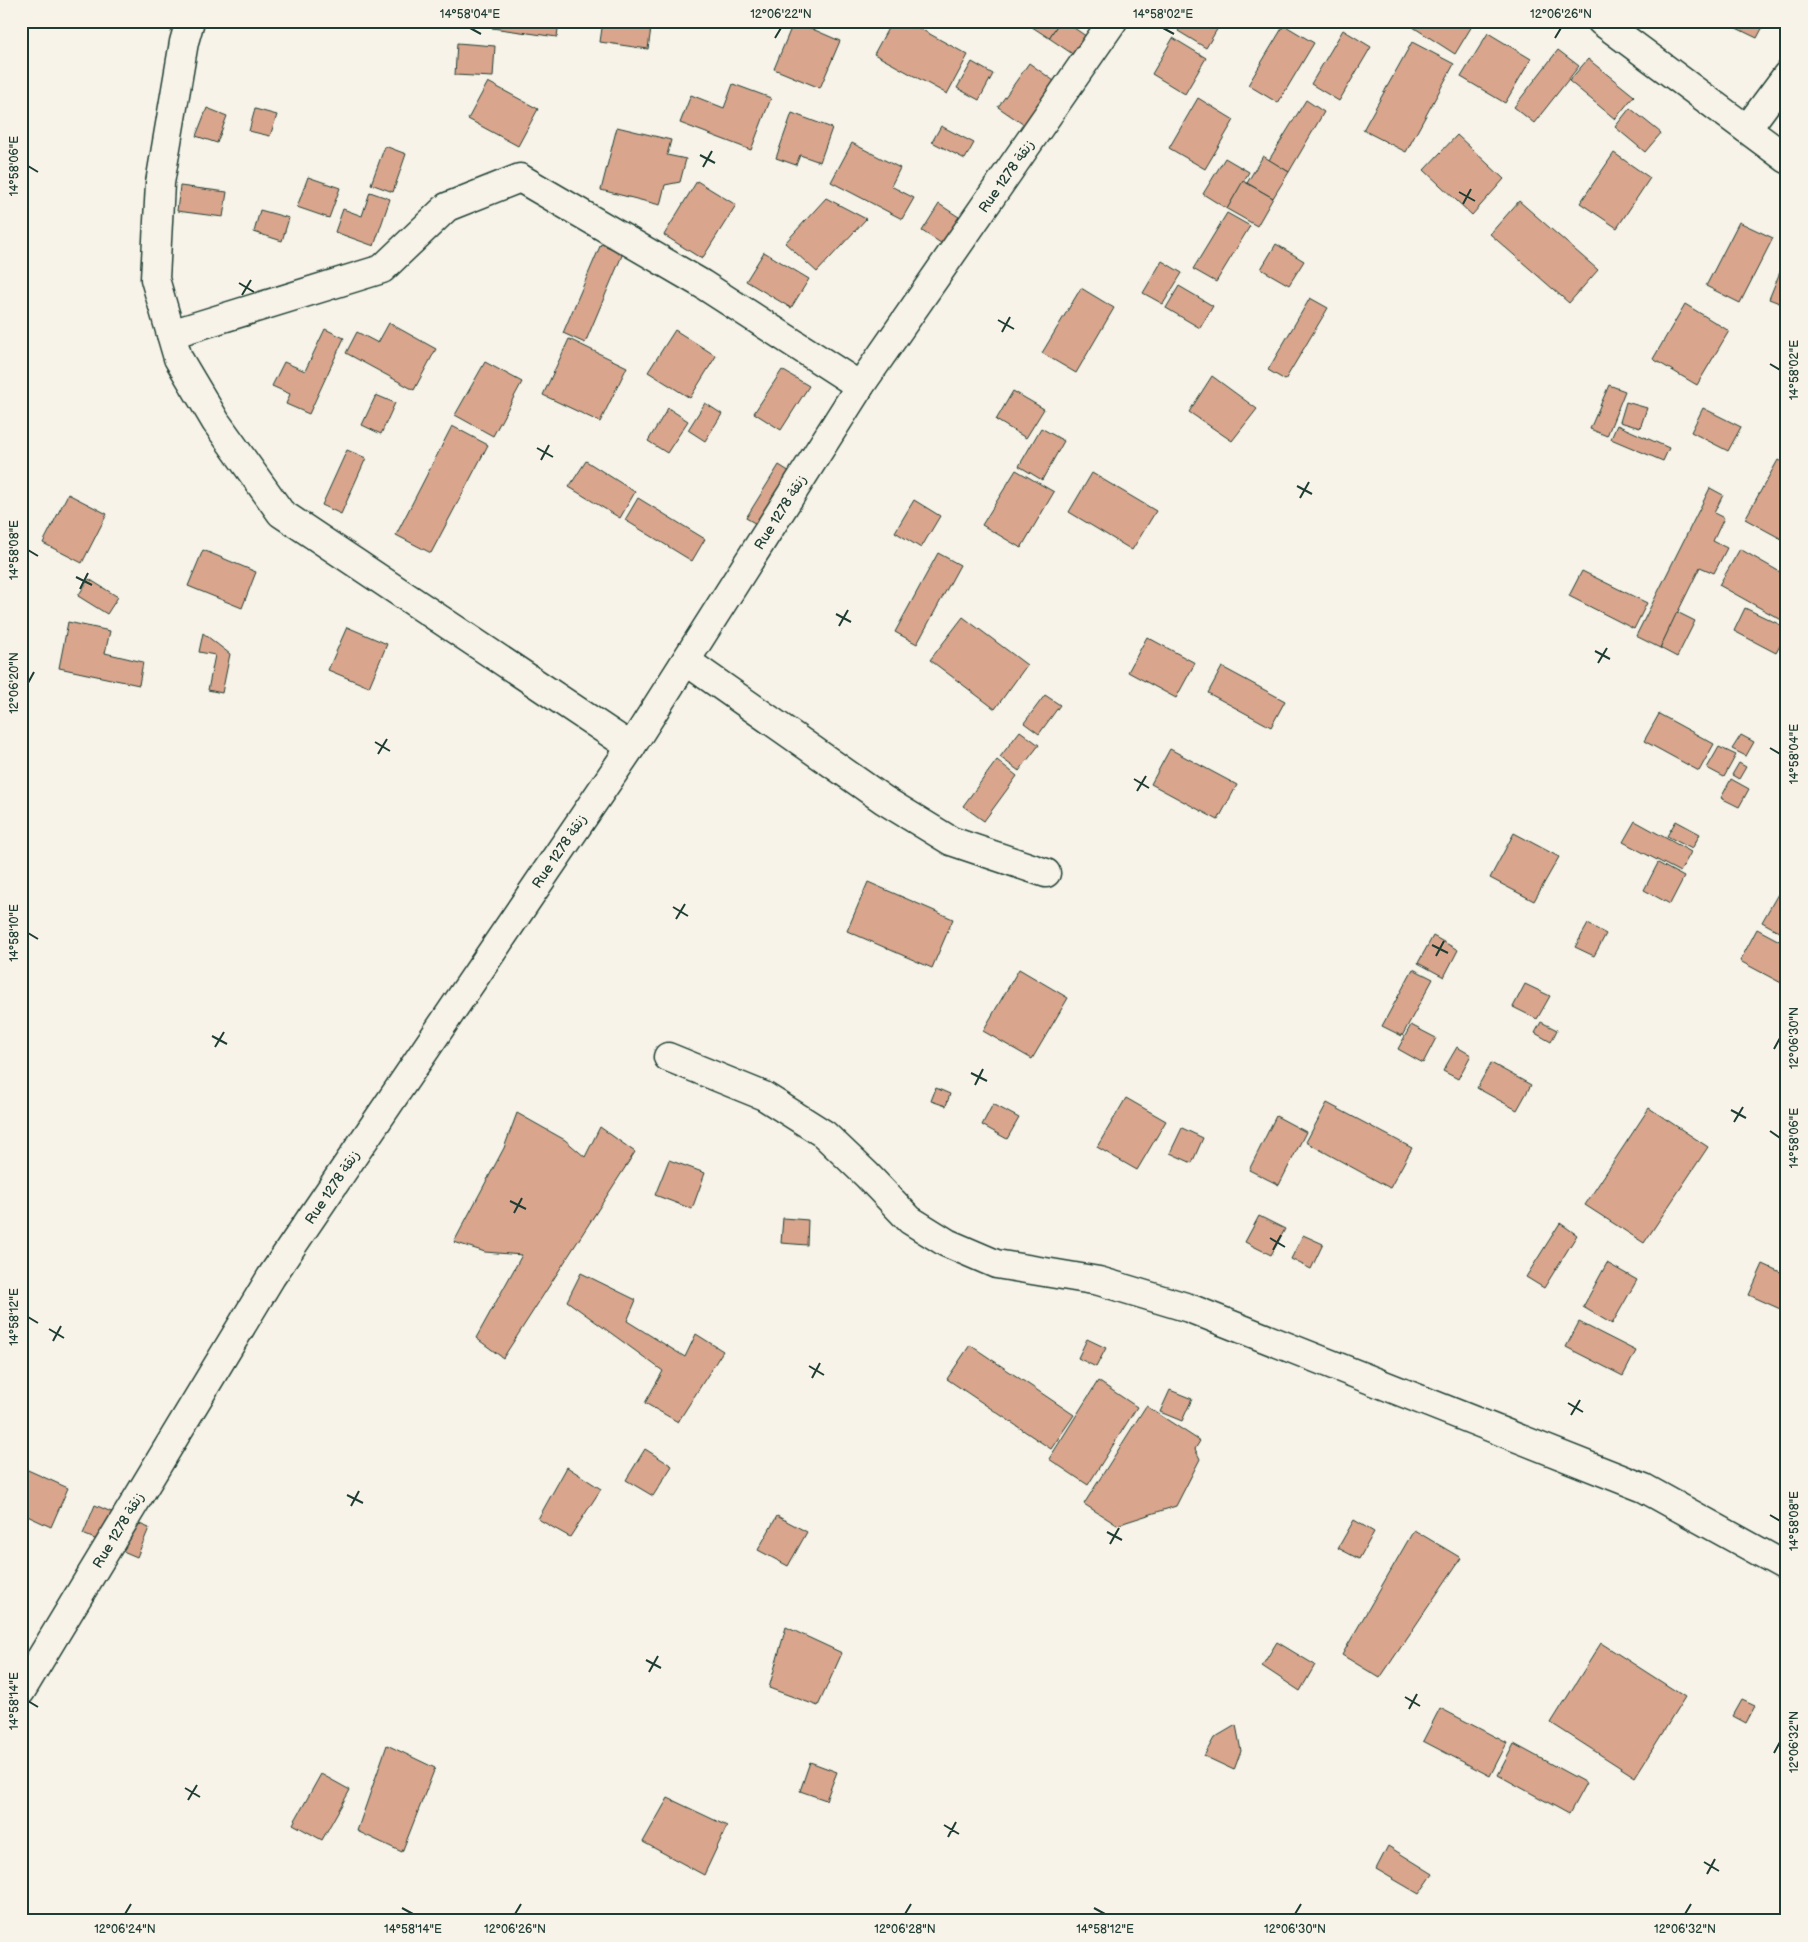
<svg xmlns="http://www.w3.org/2000/svg" width="1808" height="1942" font-family="'Balsamiq Sans','Playpen Sans Arabic',sans-serif">
<rect width="100%" height="100%" fill="#f7f3e8"/>
<filter id="ink" filterUnits="userSpaceOnUse"><feTurbulence type="fractalNoise" baseFrequency=".02" numOctaves="2"/><feDisplacementMap in="SourceGraphic" scale="10" xChannelSelector="R" yChannelSelector="G"/><feConvolveMatrix kernelMatrix="1 2 1 2 8 2 1 2 1" color-interpolation-filters="sRGB"/></filter>
<g filter="url(#ink)">
<g fill="#d9a68d" stroke="#1f3d34">
<polygon points="493,21 559,21 557,37 492,28"/>
<polygon points="603,21 652,21 648,49 600,42"/>
<polygon points="794,21 840,41 820,88 774,69"/>
<polygon points="892,21 906,21 968,55 947,94 874,54"/>
<polygon points="1023,21 1060,21 1049,38"/>
<polygon points="1060,21 1064,21 1093,41 1080,59 1049,38"/>
<polygon points="1184,21 1222,21 1206,48 1178,31"/>
<polygon points="1416,21 1475,21 1455,54 1413,27"/>
<polygon points="1729,21 1766,21 1757,38 1728,24"/>
<polygon points="1284,25 1314,43 1278,103 1248,85"/>
<polygon points="1343,30 1371,47 1339,101 1311,84"/>
<polygon points="1488,33 1531,59 1505,103 1461,77"/>
<polygon points="1173,38 1206,58 1185,94 1152,74"/>
<polygon points="1412,42 1454,64 1406,152 1363,130"/>
<polygon points="457,43 495,46 493,77 455,75"/>
<polygon points="1558,50 1579,66 1534,123 1514,107"/>
<polygon points="1588,59 1634,96 1615,119 1569,81"/>
<polygon points="972,62 993,74 979,100 957,88"/>
<polygon points="1029,63 1061,86 1030,129 998,107"/>
<polygon points="488,82 538,109 518,146 468,119"/>
<polygon points="733,84 771,98 751,150 680,123 691,95 724,108"/>
<polygon points="1198,98 1234,120 1205,169 1169,148"/>
<polygon points="1306,100 1324,112 1289,172 1269,160"/>
<polygon points="207,108 227,116 217,143 196,136"/>
<polygon points="1630,108 1661,133 1645,152 1615,127"/>
<polygon points="255,109 277,115 270,136 249,131"/>
<polygon points="792,113 832,128 820,162 800,155 796,165 776,158"/>
<polygon points="941,126 974,143 965,159 932,142"/>
<polygon points="617,127 671,140 667,155 686,159 680,182 665,185 660,205 601,190"/>
<polygon points="1457,135 1504,179 1472,215 1424,170"/>
<polygon points="852,143 900,168 891,186 914,198 902,219 831,182"/>
<polygon points="385,146 406,154 393,192 371,184"/>
<polygon points="1614,153 1650,178 1617,228 1580,203"/>
<polygon points="1263,156 1289,172 1273,198 1247,183"/>
<polygon points="1225,158 1249,172 1227,209 1203,194"/>
<polygon points="308,177 340,188 329,218 297,207"/>
<polygon points="697,181 736,205 702,259 664,235"/>
<polygon points="1243,181 1273,198 1257,226 1227,209"/>
<polygon points="180,186 227,192 223,217 177,211"/>
<polygon points="370,192 390,199 374,246 335,232 343,209 362,216"/>
<polygon points="826,198 866,219 817,272 785,243"/>
<polygon points="1519,201 1598,270 1569,303 1490,234"/>
<polygon points="939,204 968,223 952,250 922,231"/>
<polygon points="260,210 289,218 282,241 254,232"/>
<polygon points="1227,213 1250,226 1216,282 1193,269"/>
<polygon points="1739,222 1773,238 1740,303 1706,286"/>
<polygon points="601,244 623,253 585,343 563,333"/>
<polygon points="1276,244 1304,261 1289,285 1261,269"/>
<polygon points="764,252 809,279 791,308 746,281"/>
<polygon points="1787,255 1787,306 1769,299"/>
<polygon points="1162,261 1182,273 1163,304 1143,293"/>
<polygon points="1179,286 1213,306 1200,328 1166,308"/>
<polygon points="1081,288 1114,308 1076,373 1042,353"/>
<polygon points="1310,298 1328,308 1285,380 1268,370"/>
<polygon points="1685,304 1729,331 1697,385 1653,359"/>
<polygon points="389,323 436,349 414,390 346,353 357,332 378,343"/>
<polygon points="325,329 344,338 309,414 286,404 290,394 272,386 284,362 305,371"/>
<polygon points="675,330 716,356 690,398 648,372"/>
<polygon points="569,339 627,367 600,422 543,395"/>
<polygon points="485,362 522,382 493,436 455,415"/>
<polygon points="782,370 809,386 781,430 754,413"/>
<polygon points="1212,376 1257,409 1232,441 1189,412"/>
<polygon points="1609,385 1625,391 1607,436 1590,429"/>
<polygon points="1013,391 1044,409 1026,438 996,420"/>
<polygon points="376,395 395,403 381,434 362,425"/>
<polygon points="1626,402 1647,408 1640,428 1620,422"/>
<polygon points="705,403 722,414 705,441 688,430"/>
<polygon points="668,408 688,421 667,453 648,441"/>
<polygon points="1703,408 1741,427 1728,451 1691,432"/>
<polygon points="1617,425 1669,448 1663,461 1611,439"/>
<polygon points="452,426 488,445 431,553 396,535"/>
<polygon points="1041,428 1064,441 1042,480 1019,466"/>
<polygon points="347,450 366,458 341,514 322,505"/>
<polygon points="1778,460 1787,465 1787,542 1745,519"/>
<polygon points="586,461 635,492 620,518 569,487"/>
<polygon points="779,465 798,477 765,529 746,518"/>
<polygon points="1016,470 1054,492 1021,548 982,525"/>
<polygon points="1092,473 1156,511 1132,550 1069,512"/>
<polygon points="1710,488 1723,495 1714,513 1724,518 1713,541 1727,548 1714,573 1700,567 1660,648 1636,636"/>
<polygon points="68,494 107,514 82,563 43,543"/>
<polygon points="638,498 705,539 692,561 625,520"/>
<polygon points="914,500 940,516 921,548 895,532"/>
<polygon points="1740,549 1787,576 1787,623 1719,585"/>
<polygon points="203,550 256,572 242,608 188,586"/>
<polygon points="938,553 960,565 917,644 895,632"/>
<polygon points="1582,571 1647,603 1634,629 1569,596"/>
<polygon points="89,579 118,597 107,614 78,596"/>
<polygon points="1745,608 1787,628 1787,633 1776,653 1734,631"/>
<polygon points="1677,612 1695,621 1677,657 1660,648"/>
<polygon points="963,617 1027,665 995,709 930,660"/>
<polygon points="68,622 110,631 105,653 143,662 139,685 59,668"/>
<polygon points="347,627 387,644 369,687 328,670"/>
<polygon points="203,633 230,654 222,693 208,690 215,655 199,652"/>
<polygon points="1147,637 1195,663 1176,698 1128,672"/>
<polygon points="1222,667 1285,701 1271,727 1208,693"/>
<polygon points="1045,695 1060,705 1039,734 1024,723"/>
<polygon points="1659,714 1714,744 1699,771 1644,741"/>
<polygon points="1020,731 1039,745 1019,771 1000,757"/>
<polygon points="1741,735 1754,742 1746,756 1732,749"/>
<polygon points="1719,747 1736,755 1724,777 1707,768"/>
<polygon points="1170,749 1237,785 1218,820 1151,784"/>
<polygon points="997,760 1017,776 984,821 963,806"/>
<polygon points="1739,763 1746,767 1739,779 1732,775"/>
<polygon points="1731,779 1749,789 1739,807 1721,798"/>
<polygon points="1635,821 1691,852 1680,872 1623,842"/>
<polygon points="1676,821 1700,834 1692,849 1667,836"/>
<polygon points="1514,833 1559,857 1534,901 1490,878"/>
<polygon points="1658,863 1684,877 1670,904 1644,890"/>
<polygon points="868,882 953,919 932,968 847,931"/>
<polygon points="1778,894 1787,899 1787,936 1762,922"/>
<polygon points="1588,924 1606,934 1594,956 1575,947"/>
<polygon points="1757,929 1787,945 1787,986 1740,961"/>
<polygon points="1433,936 1458,950 1444,977 1418,963"/>
<polygon points="1019,969 1068,998 1032,1059 983,1031"/>
<polygon points="1413,969 1433,979 1402,1036 1382,1026"/>
<polygon points="1525,984 1550,996 1537,1019 1513,1007"/>
<polygon points="1541,1022 1557,1030 1551,1042 1535,1033"/>
<polygon points="1411,1025 1436,1038 1423,1063 1398,1049"/>
<polygon points="1457,1047 1471,1055 1458,1079 1443,1071"/>
<polygon points="1491,1063 1531,1085 1517,1110 1477,1088"/>
<polygon points="936,1088 950,1094 946,1106 931,1101"/>
<polygon points="1126,1098 1166,1121 1137,1170 1097,1147"/>
<polygon points="1327,1103 1412,1148 1390,1188 1306,1142"/>
<polygon points="993,1104 1019,1118 1007,1139 982,1125"/>
<polygon points="1649,1108 1708,1147 1644,1243 1585,1205"/>
<polygon points="517,1113 565,1140 585,1157 600,1127 635,1152 503,1358 476,1338 522,1255 485,1252 454,1242 504,1148"/>
<polygon points="1276,1116 1306,1132 1279,1185 1249,1170"/>
<polygon points="1182,1128 1203,1138 1192,1163 1170,1153"/>
<polygon points="669,1160 705,1173 692,1209 655,1195"/>
<polygon points="1259,1216 1285,1229 1271,1255 1245,1242"/>
<polygon points="783,1218 808,1220 807,1245 781,1243"/>
<polygon points="1560,1223 1577,1235 1544,1288 1526,1277"/>
<polygon points="1303,1235 1323,1244 1311,1269 1291,1259"/>
<polygon points="1607,1263 1637,1280 1612,1324 1583,1307"/>
<polygon points="1763,1264 1787,1275 1787,1312 1749,1295"/>
<polygon points="581,1273 636,1300 627,1321 685,1357 696,1334 723,1351 678,1422 645,1403 663,1371 567,1301"/>
<polygon points="1579,1322 1636,1351 1623,1376 1566,1347"/>
<polygon points="1087,1339 1106,1348 1096,1367 1078,1358"/>
<polygon points="970,1345 1074,1415 1051,1449 947,1379"/>
<polygon points="1098,1381 1137,1407 1088,1485 1049,1459"/>
<polygon points="1170,1390 1192,1399 1182,1421 1160,1412"/>
<polygon points="1146,1406 1200,1441 1195,1449 1200,1459 1176,1506 1117,1525 1084,1504"/>
<polygon points="645,1449 672,1466 653,1496 626,1480"/>
<polygon points="21,1467 68,1488 51,1527 21,1513"/>
<polygon points="567,1467 601,1489 570,1537 538,1519"/>
<polygon points="95,1505 149,1528 137,1557 83,1534"/>
<polygon points="777,1516 807,1532 788,1566 758,1550"/>
<polygon points="1354,1520 1374,1532 1359,1559 1338,1548"/>
<polygon points="1414,1530 1461,1558 1380,1678 1342,1655"/>
<polygon points="786,1627 842,1653 818,1706 769,1688"/>
<polygon points="1277,1642 1315,1665 1300,1691 1262,1666"/>
<polygon points="1601,1643 1685,1697 1635,1777 1551,1723"/>
<polygon points="1742,1700 1755,1706 1746,1723 1733,1716"/>
<polygon points="1440,1708 1507,1743 1490,1776 1423,1741"/>
<polygon points="1236,1725 1241,1751 1234,1770 1204,1756 1214,1738"/>
<polygon points="1514,1744 1586,1783 1569,1814 1498,1775"/>
<polygon points="387,1745 435,1768 402,1852 357,1831"/>
<polygon points="810,1762 837,1772 826,1800 800,1791"/>
<polygon points="321,1774 350,1790 322,1840 293,1824"/>
<polygon points="668,1798 727,1826 704,1875 643,1842"/>
<polygon points="1388,1846 1433,1874 1419,1894 1376,1869"/>
</g>
<g fill="none" stroke-linecap="round" stroke-linejoin="round">
<g stroke="#1f3d34" stroke-width="31">
<g id="minor">
<polyline points="190,21 184,42 160,183 155,279 178,358 216,422 281,513 631,747"/>
<polyline points="1601,21 1787,159"/>
<polyline points="1747,129 1787,75"/>
<polyline points="171,334 382,269 447,207 520,178 702,284 860,386"/>
<polyline points="686,661 884,800 951,841 1046,873"/>
<polyline points="668,1057 764,1096 824,1134 867,1175 910,1220 947,1243 996,1264 1099,1281 1189,1308 1644,1488 1787,1567"/>
<polyline points="21,1691 271,1277 631,747 860,386 1113,21"/>
</g>
</g>
<use href="#minor" stroke="#f7f3e8" stroke-width="28"/>
</g>
</g>
<path fill="none" stroke="#1f3d34" stroke-width="2" d="M470 28 481 34M1163 28 1174 34M775 38 781 28M1555 38 1561 28M700 155 715 163M28 166 38 172M703 167 712 151M1459 192 1475 201M1463 204 1471 189M239 283 254 292M242 295 251 280M998 320 1014 329M1002 332 1010 317M1770 364 1780 370M537 448 553 457M541 460 549 445M1297 486 1312 494M1300 498 1309 482M28 550 38 556M76 577 92 585M80 589 88 573M836 614 851 622M839 626 848 610M1595 651 1610 659M1598 663 1607 648M28 683 34 672M375 742 390 751M1770 748 1780 754M378 754 387 739M1134 779 1149 788M1137 791 1146 776M673 907 688 916M676 919 685 904M28 933 38 939M1432 945 1448 953M1436 956 1444 941M212 1036 227 1044M215 1047 224 1032M1774 1049 1780 1038M971 1073 987 1081M975 1085 983 1069M1731 1110 1746 1118M1734 1122 1743 1107M1770 1131 1780 1138M510 1201 526 1209M514 1213 522 1198M1270 1238 1285 1247M1273 1250 1281 1235M28 1317 38 1323M49 1329 64 1338M53 1341 61 1326M809 1366 824 1375M812 1378 820 1363M1568 1403 1583 1412M1571 1415 1580 1400M347 1495 363 1503M351 1506 359 1491M1770 1515 1780 1521M1107 1532 1122 1540M1110 1544 1119 1528M646 1660 661 1668M649 1672 658 1656M1405 1697 1420 1706M28 1701 38 1707M1409 1709 1417 1694M1774 1753 1780 1742M185 1788 200 1797M188 1800 197 1785M944 1825 959 1834M948 1837 956 1822M1704 1862 1719 1871M1707 1874 1715 1859M402 1908 413 1914M1094 1908 1105 1914M125 1914 131 1904M515 1914 521 1904M905 1914 911 1904M1295 1914 1301 1904M1685 1914 1691 1904"/>
<g text-anchor="middle" stroke-width="4" stroke-linejoin="round" paint-order="stroke">
<g font-size="14" fill="#1f3d34" stroke="#f7f3e8">
<text transform="translate(1006 176) rotate(-55)" y="5">Rue 1278 زنقة</text>
<text transform="translate(780 512) rotate(-58)" y="5">Rue 1278 زنقة</text>
<text transform="translate(559 851) rotate(-56)" y="5">Rue 1278 زنقة</text>
<text transform="translate(332 1187) rotate(-56)" y="5">Rue 1278 زنقة</text>
<text transform="translate(118 1530) rotate(-59)" y="5">Rue 1278 زنقة</text>
</g>
</g>
<rect width="1808" height="1942" fill="none" stroke="#f7f3e8" stroke-width="55"/>
<rect x="28" y="28" width="1752" height="1886" fill="none" stroke="#1f3d34" stroke-width="2"/>
<g font-size="12" text-anchor="middle" fill="#1f3d34">
<text x="470" y="18">14°58'04"E</text>
<text x="781" y="18">12°06'22"N</text>
<text x="1163" y="18">14°58'02"E</text>
<text x="1561" y="18">12°06'26"N</text>
<text transform="translate(14 166) rotate(-90)" y="4">14°58'06"E</text>
<text transform="translate(1794 370) rotate(-90)" y="4">14°58'02"E</text>
<text transform="translate(14 550) rotate(-90)" y="4">14°58'08"E</text>
<text transform="translate(14 683) rotate(-90)" y="4">12°06'20"N</text>
<text transform="translate(1794 754) rotate(-90)" y="4">14°58'04"E</text>
<text transform="translate(14 933) rotate(-90)" y="4">14°58'10"E</text>
<text transform="translate(1794 1038) rotate(-90)" y="4">12°06'30"N</text>
<text transform="translate(1794 1138) rotate(-90)" y="4">14°58'06"E</text>
<text transform="translate(14 1317) rotate(-90)" y="4">14°58'12"E</text>
<text transform="translate(1794 1521) rotate(-90)" y="4">14°58'08"E</text>
<text transform="translate(14 1701) rotate(-90)" y="4">14°58'14"E</text>
<text transform="translate(1794 1742) rotate(-90)" y="4">12°06'32"N</text>
<text x="125" y="1933">12°06'24"N</text>
<text x="413" y="1933">14°58'14"E</text>
<text x="515" y="1933">12°06'26"N</text>
<text x="905" y="1933">12°06'28"N</text>
<text x="1105" y="1933">14°58'12"E</text>
<text x="1295" y="1933">12°06'30"N</text>
<text x="1685" y="1933">12°06'32"N</text>
</g>
</svg>
